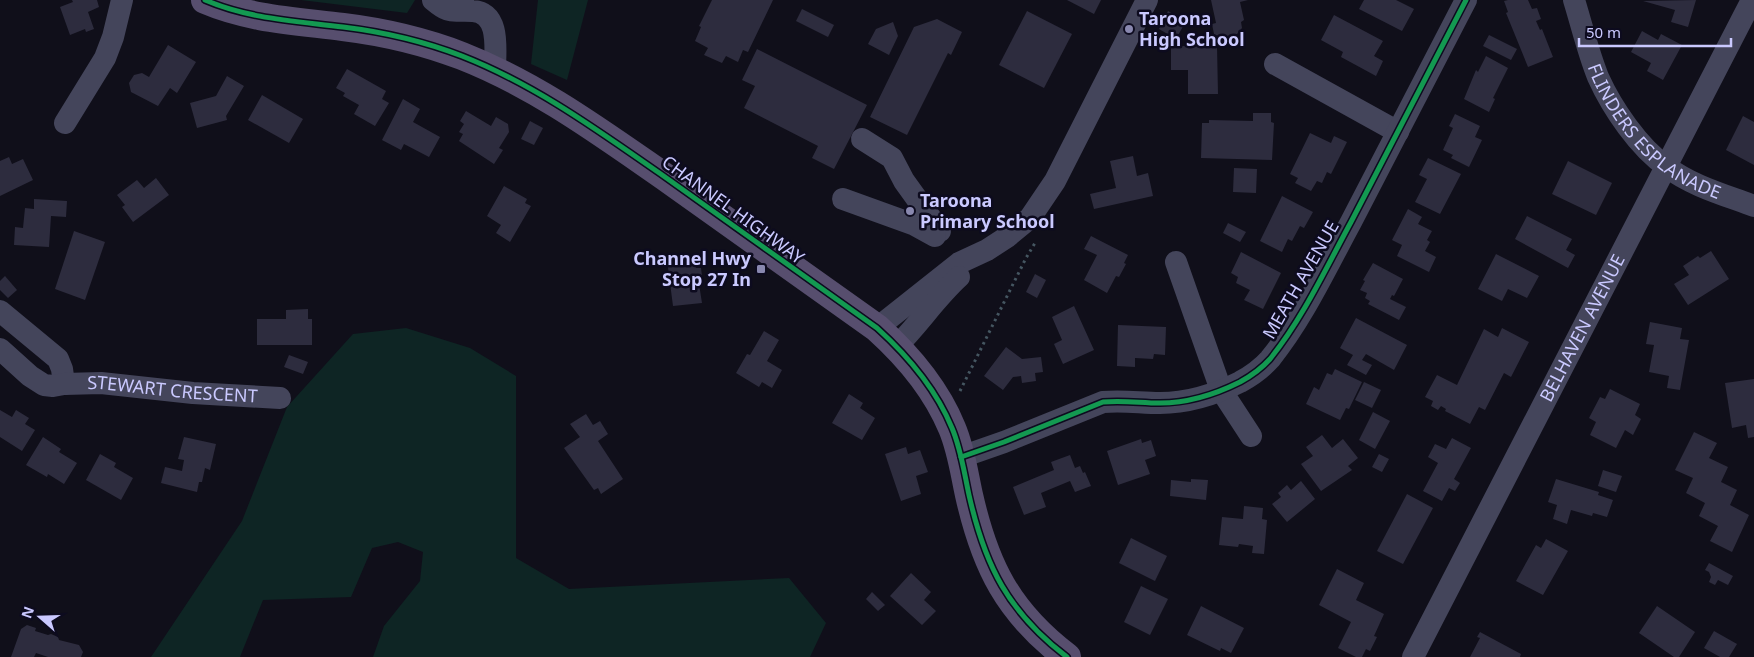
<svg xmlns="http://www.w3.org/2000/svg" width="1754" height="657" font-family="'Noto Sans',sans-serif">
<rect width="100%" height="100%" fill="#100f1a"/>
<g fill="#0e2524">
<polygon points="301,0 415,0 407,13"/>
<polygon points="538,0 588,0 567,80 531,64"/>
<polygon points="406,328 470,348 516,376 516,558 569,589 789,578 826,623 810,657 373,657 384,626 420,581 423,552 398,542 372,548 351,597 263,600 240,657 151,657 242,521 287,407 353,334"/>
</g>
<g fill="#2d2c3e">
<polygon points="72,0 97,0 99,7 88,12 94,29 86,32 85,29 70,35 60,7 73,2"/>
<polygon points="712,0 773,0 748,52 743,50 738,62 726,56 722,63 704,55 708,48 695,41 701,27 699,26"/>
<polygon points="1067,0 1101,0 1094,14"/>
<polygon points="1211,0 1248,0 1240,2 1244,20 1241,22 1242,28 1237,34 1224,39 1214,34 1212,24 1216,23"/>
<polygon points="1364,0 1396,0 1414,9 1402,31 1359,9"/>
<polygon points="1508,0 1528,0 1532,9 1537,8 1541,19 1536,21 1540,30 1542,29 1553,57 1528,67 1506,13 1508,12 1504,1"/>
<polygon points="1696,0 1688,27 1671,22 1675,10 1643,1"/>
<polygon points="802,9 834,25 828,37 796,21"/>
<polygon points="1027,11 1072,34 1044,88 999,65"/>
<polygon points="1168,11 1186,21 1176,39 1159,29"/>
<polygon points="1334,15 1383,41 1374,56 1383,61 1376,76 1341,57 1343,52 1321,40"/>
<polygon points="937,19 962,32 951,55 948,53 907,135 870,117 914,27"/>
<polygon points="893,22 898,36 889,55 868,44 876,29"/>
<polygon points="1642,31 1658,40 1661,34 1682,45 1663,80 1647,71 1651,63 1631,52"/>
<polygon points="1489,35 1517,49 1511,60 1483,46"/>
<polygon points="168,45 196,62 177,93 170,88 158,106 131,92 129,83 134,75 142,73 149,77"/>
<polygon points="1171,46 1217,46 1218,94 1188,94 1188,70 1171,70"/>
<polygon points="757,49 867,105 834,169 812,158 818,146 744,108 755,86 742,80"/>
<polygon points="1486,56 1508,68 1493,98 1495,99 1489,112 1464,99 1476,70 1478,72"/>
<polygon points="347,69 386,91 382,99 389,103 375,126 354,114 359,105 343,96 345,93 336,88"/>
<polygon points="227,76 244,86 226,116 227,120 197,128 190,103 216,96"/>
<polygon points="262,95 303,119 289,143 248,120"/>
<polygon points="403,99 420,109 413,122 440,137 429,157 404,144 401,150 382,140"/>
<polygon points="466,111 491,126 496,117 508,124 509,132 499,148 503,150 494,164 459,141 463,134 459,132 464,124 460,121"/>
<polygon points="1253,113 1271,113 1271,122 1274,123 1272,160 1201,158 1202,123 1209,123 1209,120 1253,121"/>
<polygon points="1455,114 1480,126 1475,137 1482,140 1469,167 1451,158 1453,155 1443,150 1453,128 1449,126"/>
<polygon points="1743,116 1754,122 1754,165 1726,150"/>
<polygon points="530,121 543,128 534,145 521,139"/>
<polygon points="1310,133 1331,143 1334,136 1347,142 1331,174 1327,172 1322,183 1317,181 1311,191 1295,183 1298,178 1290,174"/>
<polygon points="1133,156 1137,176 1148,173 1153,196 1094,209 1090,194 1116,188 1110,161"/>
<polygon points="9,157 12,164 23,159 33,180 0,196 0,161"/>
<polygon points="1428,158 1461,174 1440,214 1415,202 1427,179 1419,175"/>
<polygon points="1568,161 1612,183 1596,215 1552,194"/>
<polygon points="1234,168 1257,169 1256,193 1233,192"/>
<polygon points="156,178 169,195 133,222 122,207 125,205 117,195 137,180 144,188"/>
<polygon points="504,186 527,199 525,203 531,206 510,242 496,233 501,225 487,216"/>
<polygon points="1282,196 1313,212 1304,228 1300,226 1292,241 1288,239 1282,252 1260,241"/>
<polygon points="34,199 67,201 66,217 51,216 49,247 14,245 15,227 23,228 25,208 34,209"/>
<polygon points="1408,209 1422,217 1418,224 1432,231 1427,240 1430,242 1425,251 1436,257 1429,272 1397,256 1402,245 1392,240"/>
<polygon points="1527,216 1572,239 1566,250 1575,255 1568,268 1515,239"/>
<polygon points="1228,223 1246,232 1240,242 1223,233"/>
<polygon points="74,231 105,242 85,300 55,289"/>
<polygon points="1091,236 1128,255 1124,263 1126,264 1119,277 1116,276 1107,293 1084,280 1097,255 1084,249"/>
<polygon points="1711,251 1729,279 1688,305 1674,284 1689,275 1683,266 1698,256 1700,258"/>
<polygon points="1241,252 1281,273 1263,309 1244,300 1250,290 1236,283 1238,277 1231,273"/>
<polygon points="1496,254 1539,276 1527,298 1508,289 1502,301 1478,289"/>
<polygon points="695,257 696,268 701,268 703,284 699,284 702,303 673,306 667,260"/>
<polygon points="1373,263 1403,279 1394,296 1392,295 1390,299 1406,307 1399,320 1368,304 1370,301 1365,298 1367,293 1360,290 1365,281 1363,280"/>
<polygon points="1035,274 1046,280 1037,298 1026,292"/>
<polygon points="5,276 17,290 8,298 0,290 0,281"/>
<polygon points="1074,306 1094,350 1063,364 1054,344 1062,340 1052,317"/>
<polygon points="308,309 308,319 312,319 312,345 257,345 257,319 286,319 286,310"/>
<polygon points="1356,318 1407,345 1394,370 1366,354 1362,360 1372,365 1366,375 1347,365 1353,355 1340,348"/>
<polygon points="1650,322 1682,328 1680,339 1689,340 1680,390 1667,388 1669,376 1649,372 1654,345 1646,344"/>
<polygon points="1118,325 1166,327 1165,355 1154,354 1153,359 1135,358 1135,367 1117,366"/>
<polygon points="1502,328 1529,342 1511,377 1504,373 1485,410 1479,407 1470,424 1445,411 1446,409 1441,406 1438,410 1431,406 1433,401 1425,397 1437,375 1457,385 1484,329 1498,337"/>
<polygon points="764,331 779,340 767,361 782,370 772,388 762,382 759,387 736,373 747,354 750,355"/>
<polygon points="1006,347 1022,359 1041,357 1043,372 1035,373 1036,381 1022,383 1021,376 1013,377 1003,390 984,376"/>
<polygon points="289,355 308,362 303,374 284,367"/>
<polygon points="1335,369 1362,382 1349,409 1346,408 1340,420 1306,404 1314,387 1319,390 1327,373 1332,375"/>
<polygon points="1754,379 1754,437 1748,438 1746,425 1732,428 1725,383"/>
<polygon points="1364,382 1381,390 1372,408 1355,400"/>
<polygon points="1610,389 1640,404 1635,415 1641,419 1633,435 1625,430 1616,448 1590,435 1596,422 1589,418 1600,397 1605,399"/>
<polygon points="849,394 863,403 860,408 875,418 862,440 832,423"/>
<polygon points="0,410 12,417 16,410 29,418 25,424 35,430 22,451 0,437"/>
<polygon points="1373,412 1390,421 1375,449 1359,440"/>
<polygon points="586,414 593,425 600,421 608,434 598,441 623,479 601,494 598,488 594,490 564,448 580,437 570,424"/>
<polygon points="1694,432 1717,443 1709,458 1728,467 1721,482 1737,490 1730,505 1749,515 1732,552 1710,541 1718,526 1699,516 1705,503 1686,493 1693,478 1675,470"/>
<polygon points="1322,435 1332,448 1343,439 1358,458 1348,466 1352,470 1321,491 1301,464 1313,456 1306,447"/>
<polygon points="43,437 61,449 59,452 77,463 64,484 48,474 47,477 26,465"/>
<polygon points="184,437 216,444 210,470 205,468 202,482 199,482 197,492 161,483 165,467 182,471 184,460 178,459"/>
<polygon points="1452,438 1471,448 1454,479 1460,483 1455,491 1449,488 1442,501 1423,491 1438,463 1428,457 1435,444 1446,449"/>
<polygon points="1141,439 1142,443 1151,440 1156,456 1145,460 1150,474 1118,485 1107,451"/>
<polygon points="906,447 908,454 920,450 928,472 916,476 921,494 901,501 885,454"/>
<polygon points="100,454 116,463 114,467 133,478 121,500 86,480"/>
<polygon points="1379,454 1389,459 1382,472 1372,467"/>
<polygon points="1070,455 1075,468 1080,466 1083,473 1085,472 1091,486 1075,492 1070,481 1041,493 1046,507 1024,515 1013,487 1054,470 1051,462"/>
<polygon points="1603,470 1622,476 1616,492 1598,486"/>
<polygon points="1191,479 1208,480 1206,500 1170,496 1171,480 1191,482"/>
<polygon points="1556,479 1599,492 1598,495 1613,500 1607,517 1593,513 1592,516 1571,510 1567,524 1553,519 1557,505 1548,502"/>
<polygon points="1301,481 1315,499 1287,522 1272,504 1281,497 1278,493 1287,485 1291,490"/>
<polygon points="1407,494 1433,508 1403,564 1377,551"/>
<polygon points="1244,506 1263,508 1262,519 1267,520 1264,554 1252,553 1253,546 1239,544 1238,547 1219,545 1222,517 1243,519"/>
<polygon points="1131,538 1167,556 1155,581 1119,563"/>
<polygon points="1546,539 1568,551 1543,595 1516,581 1536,545 1541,548"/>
<polygon points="1709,563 1733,576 1728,585 1718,580 1715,585 1709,582 1711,577 1709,572 1705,570"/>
<polygon points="1337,569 1364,583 1356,600 1384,614 1374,636 1377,637 1370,651 1366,649 1362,657 1356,657 1338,648 1351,622 1319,605"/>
<polygon points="911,573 931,592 924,600 936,611 922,625 890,596"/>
<polygon points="1141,586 1168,599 1150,635 1124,622"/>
<polygon points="872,592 885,605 878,611 866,599"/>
<polygon points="1201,606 1244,628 1231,653 1221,648 1220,651 1187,635"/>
<polygon points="1657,606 1695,632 1679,657 1674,657 1639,633"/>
<polygon points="27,625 36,628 35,631 48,635 51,634 58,637 59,640 79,645 83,652 81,657 48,657 36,653 34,657 11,657 21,629"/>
<polygon points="1714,631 1737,644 1729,657 1720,657 1704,648"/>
<polygon points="1480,632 1521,654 1520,657 1470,657 1480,638 1477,637"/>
</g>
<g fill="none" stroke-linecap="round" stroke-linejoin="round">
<polyline stroke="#455661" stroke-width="3" stroke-dasharray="2.5 4" stroke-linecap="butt" points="960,391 1026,258 1035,243"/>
<g stroke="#44455b" stroke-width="22">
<path d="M433 0C452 16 452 9 473 11 501 13 495 51 495 70"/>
<path id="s1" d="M1574 0C1582 26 1588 52 1598 77 1612 108 1639 148 1667 167 1692 186 1725 195 1754 206"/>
<polyline points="1275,64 1398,132"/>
<polyline points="65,123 105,58 113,37 122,0"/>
<polyline points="862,139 892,158 904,181 940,231"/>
<polyline points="843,199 915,225 935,236"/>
<polyline points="1176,262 1221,390 1251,436"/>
<polyline points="0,311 58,359 62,369 64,384"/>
<polyline points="877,328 959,263 987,250 1007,237 1030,218 1055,181 1147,0"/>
<path d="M897 346C919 324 936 298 959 277"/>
<path id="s2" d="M0 349 30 376 44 385 53 386 64 384 101 383 193 393 280 398"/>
<path d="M961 457 1004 442 1103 402C1123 400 1141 403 1160 403 1187 403 1216 394 1240 382 1251 376 1262 368 1270 359 1303 318 1326 268 1351 222 1390 148 1428 74 1466 0"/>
<path id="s3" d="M1413 657 1752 0"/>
</g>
<path stroke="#574e6e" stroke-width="28" d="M205 0C249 19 296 21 343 27 384 32 423 41 462 56 536 85 600 132 665 177 736 227 806 278 877 328 908 356 936 389 952 428 961 449 964 472 969 495 985 566 1008 612 1067 657"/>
<g stroke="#0d0b1f" stroke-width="8">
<g id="cycleway">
<path d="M205 0C249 19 296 21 343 27 384 32 423 41 462 56 536 85 600 132 665 177 736 227 806 278 877 328 908 356 936 389 952 428 961 449 964 472 969 495 985 566 1008 612 1067 657"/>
<path d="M961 457 1004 442 1103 402C1123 400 1141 403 1160 403 1187 403 1216 394 1240 382 1251 376 1262 368 1270 359 1303 318 1326 268 1351 222 1390 148 1428 74 1466 0"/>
</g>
</g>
<use href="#cycleway" stroke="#139951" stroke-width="5"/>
</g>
<g fill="#8988af" stroke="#0d0b1f" stroke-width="2">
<circle cx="1129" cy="29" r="5"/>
<circle cx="910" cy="211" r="5"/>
<rect x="756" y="264" width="10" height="10" rx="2.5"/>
</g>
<g text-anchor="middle" stroke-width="5" stroke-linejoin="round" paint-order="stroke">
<g font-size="18" font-weight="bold" fill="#cac9ff" stroke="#0d0b1f" text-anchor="start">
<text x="1139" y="25">Taroona<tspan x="1139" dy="21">High School</tspan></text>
<text x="920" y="207">Taroona<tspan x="920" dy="21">Primary School</tspan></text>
<text x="751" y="265" text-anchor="end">Channel Hwy<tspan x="751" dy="21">Stop 27 In</tspan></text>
</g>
<g font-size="18" fill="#cac9ff" stroke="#0d0b1f">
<text dy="6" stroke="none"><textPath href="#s1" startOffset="161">FLINDERS ESPLANADE</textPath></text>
<text transform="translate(733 210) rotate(36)" y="6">CHANNEL HIGHWAY</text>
<text transform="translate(1301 280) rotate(-60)" y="6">MEATH AVENUE</text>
<text dy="6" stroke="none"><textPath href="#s3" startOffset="370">BELHAVEN AVENUE</textPath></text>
<text dy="6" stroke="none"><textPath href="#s2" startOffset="186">STEWART CRESCENT</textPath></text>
</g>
</g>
<g transform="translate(40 617) rotate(290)" stroke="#0d0b1f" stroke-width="4" paint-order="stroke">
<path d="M0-4L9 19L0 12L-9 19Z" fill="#cac9ff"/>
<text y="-8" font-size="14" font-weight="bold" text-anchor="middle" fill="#cac9ff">N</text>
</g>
<path d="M1579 38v8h152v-8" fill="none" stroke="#cac9ff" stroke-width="2.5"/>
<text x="1586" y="38" font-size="15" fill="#cac9ff" stroke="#0d0b1f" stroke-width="4" paint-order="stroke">50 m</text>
</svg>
